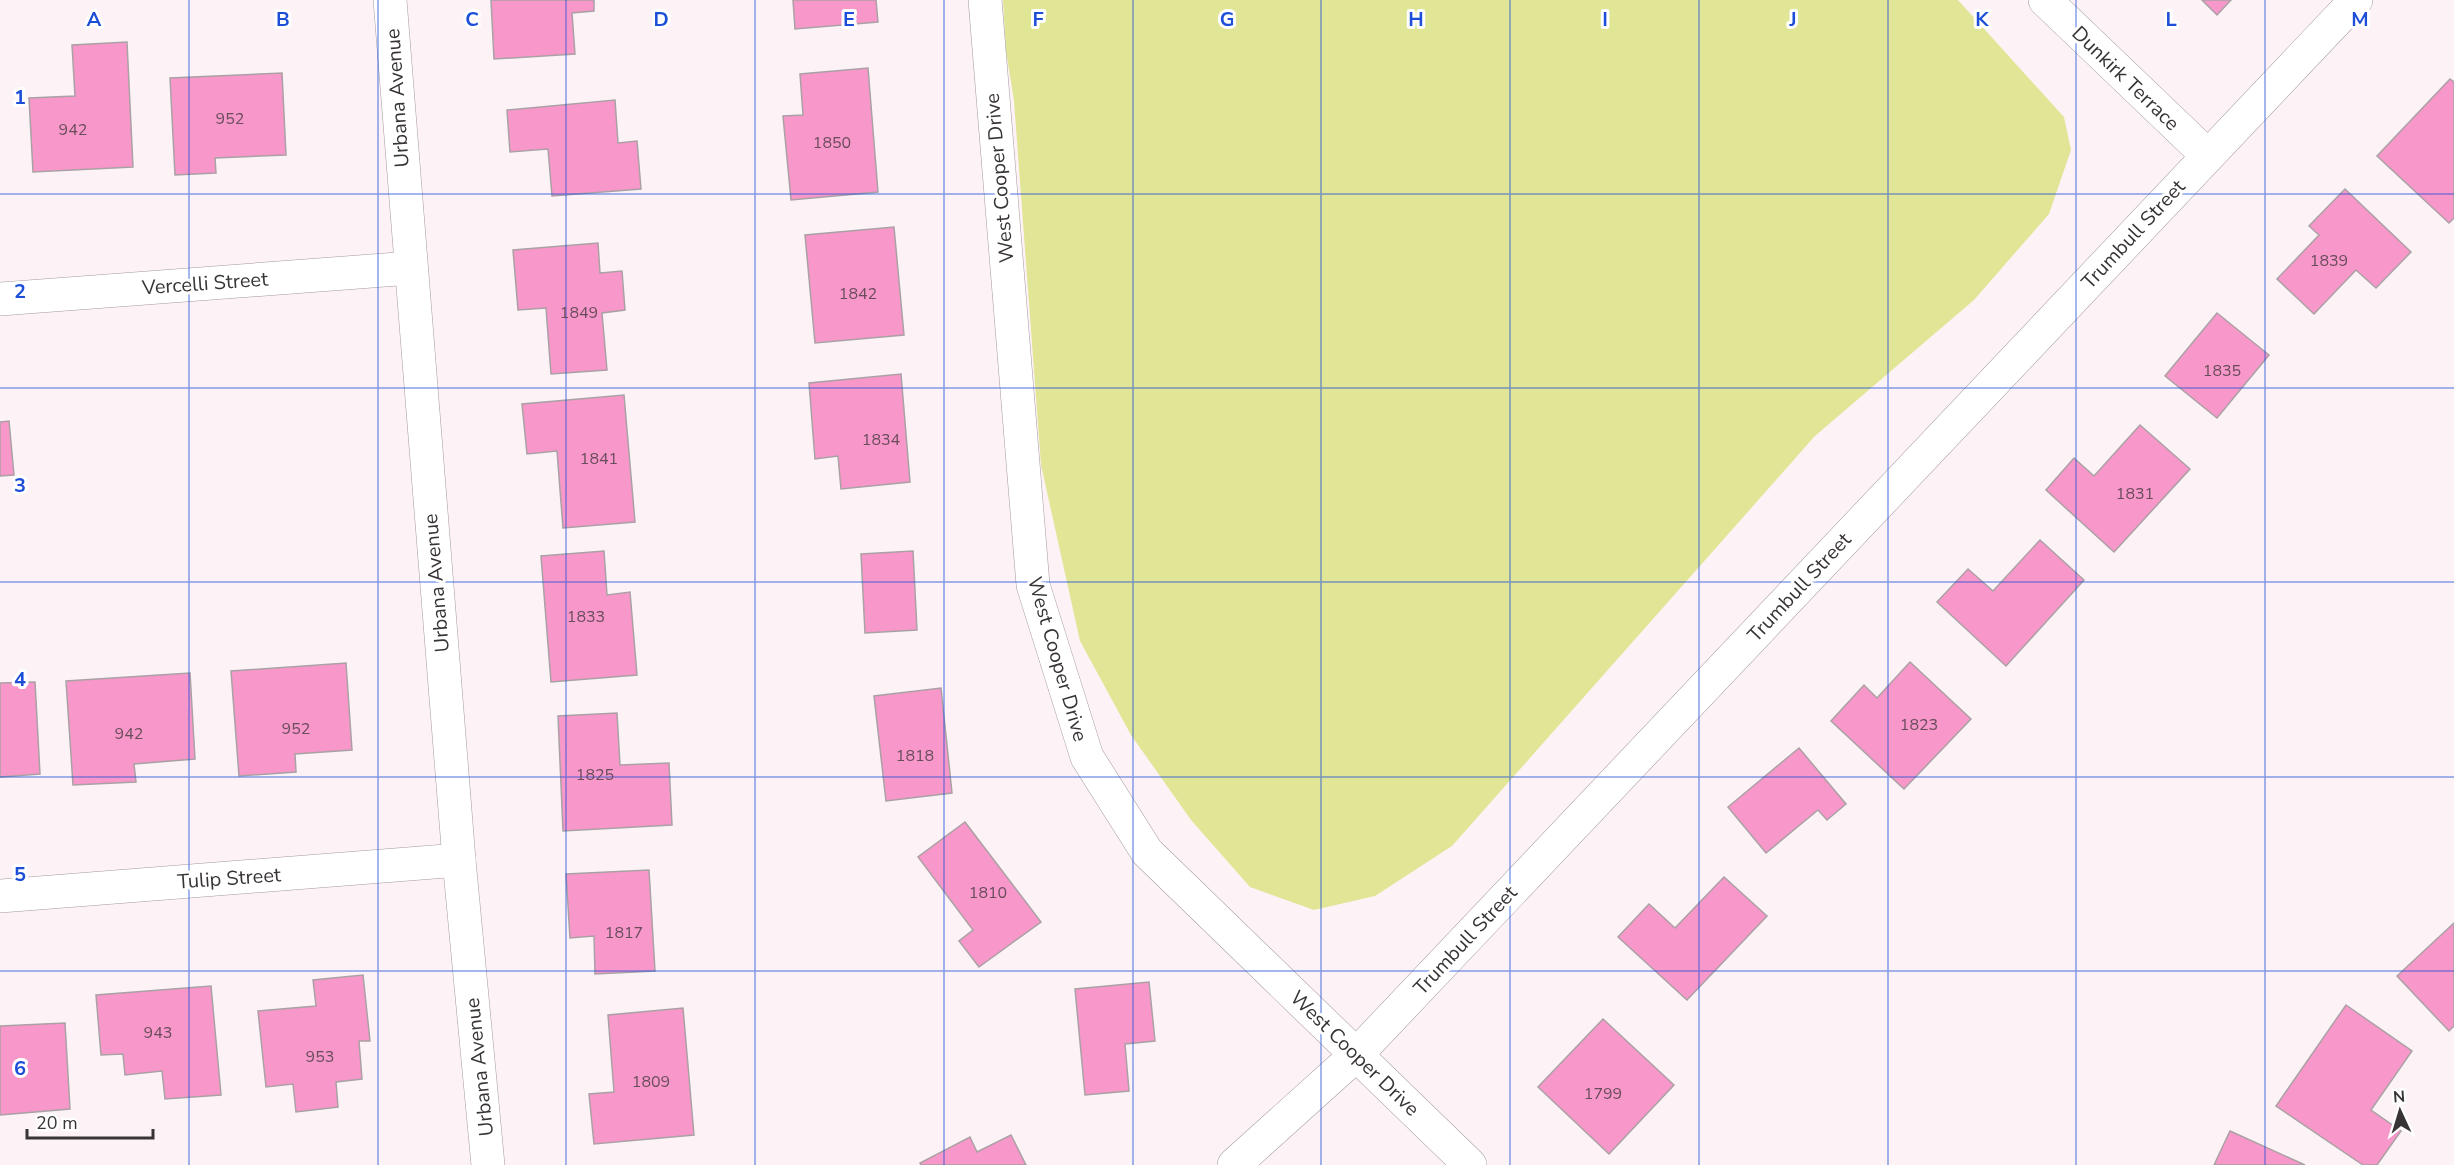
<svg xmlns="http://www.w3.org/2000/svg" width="2454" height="1165" font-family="'Nunito Sans',sans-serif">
<rect width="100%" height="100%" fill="#fdf3f7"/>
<polygon fill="#e0e696" points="1003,0 1958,0 2064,117 2071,150 2049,214 1974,300 1815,436 1452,846 1375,896 1314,910 1250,887 1191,820 1131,735 1080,641 1041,465 1014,101 1006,51"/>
<g fill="#f897c9" stroke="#aaa1a5" stroke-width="1.5">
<polygon points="491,0 594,0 594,11 572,13 575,54 494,59"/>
<polygon points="793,0 876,0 878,22 795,29"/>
<polygon points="2202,0 2231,0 2217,15"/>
<polygon points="127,42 133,167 33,172 29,98 75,96 72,45"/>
<polygon points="868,68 878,192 791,200 783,116 803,115 800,74"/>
<polygon points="282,73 286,155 215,158 216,173 175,175 170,78"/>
<polygon points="2450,79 2454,82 2454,218 2449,223 2377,156"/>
<polygon points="615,100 618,143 637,141 641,189 552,196 548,149 510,152 507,110"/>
<polygon points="2345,189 2411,252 2376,288 2356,270 2314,314 2277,279 2319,235 2309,226"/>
<polygon points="894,227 904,335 815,343 805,235"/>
<polygon points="598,243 600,273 622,271 625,310 602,313 607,370 551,374 546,308 518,310 513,250"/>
<polygon points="2217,313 2269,355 2217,418 2165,376"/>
<polygon points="901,374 910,482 841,489 838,456 815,459 809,383"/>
<polygon points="624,395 635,522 563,528 557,451 527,454 522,404"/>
<polygon points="9,421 14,475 0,476 0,422"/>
<polygon points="2140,425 2190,469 2114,552 2046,490 2074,458 2094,476"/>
<polygon points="2040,540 2084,580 2006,666 1937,602 1968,569 1993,591"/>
<polygon points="604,551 607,595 630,592 637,675 551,682 541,556"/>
<polygon points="913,551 917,630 865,633 861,554"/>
<polygon points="1910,662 1971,719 1904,789 1831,721 1864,685 1877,698"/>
<polygon points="346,663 352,750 295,754 296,772 239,776 231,671"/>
<polygon points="190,673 195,759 134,764 136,782 73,785 66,681"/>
<polygon points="35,682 40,774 0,777 0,683"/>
<polygon points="941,688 952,793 886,801 874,696"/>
<polygon points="617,713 620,765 669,763 672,825 563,831 558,716"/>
<polygon points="1799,748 1846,804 1827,820 1818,810 1766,853 1728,807"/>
<polygon points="965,822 1041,922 979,967 959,941 973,930 918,857"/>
<polygon points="649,870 655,971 595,974 594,936 570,938 566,874"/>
<polygon points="1724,877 1767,916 1687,1000 1618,937 1649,904 1675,928"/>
<polygon points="2454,923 2454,1026 2449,1031 2397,976"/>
<polygon points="363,975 370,1041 359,1041 362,1079 336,1082 338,1107 296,1112 293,1084 266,1087 258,1011 316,1006 313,980"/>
<polygon points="1149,982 1155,1041 1125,1044 1129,1091 1085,1095 1075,989"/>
<polygon points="211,986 221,1095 165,1099 162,1071 125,1075 123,1054 101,1055 96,995"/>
<polygon points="2346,1005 2412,1051 2371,1110 2401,1131 2377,1165 2363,1165 2276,1106"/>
<polygon points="683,1008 694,1135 594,1144 589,1094 614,1092 608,1015"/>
<polygon points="1603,1019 1674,1085 1609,1154 1538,1087"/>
<polygon points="65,1023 70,1109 0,1115 0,1026"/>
<polygon points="2230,1131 2305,1165 2214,1165"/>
<polygon points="1011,1135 1026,1165 921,1165 920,1163 970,1137 977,1152"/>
</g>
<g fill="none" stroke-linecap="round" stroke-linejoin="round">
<g stroke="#a49a9f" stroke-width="34">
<g id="minor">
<polyline points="390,0 459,860 488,1165"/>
<polyline points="985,0 1033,585 1087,757 1147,852 1470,1165"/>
<polyline points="2045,0 2207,155"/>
<polyline points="0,299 411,268"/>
<polyline points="0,896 459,860"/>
<polyline points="1234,1165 1356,1055 2356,0"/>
</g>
</g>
<use href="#minor" stroke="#fff" stroke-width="33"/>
</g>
<path fill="none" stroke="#1d4ed8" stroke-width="1.5" stroke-opacity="0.55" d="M189 0V1165M378 0V1165M566 0V1165M755 0V1165M944 0V1165M1133 0V1165M1321 0V1165M1510 0V1165M1699 0V1165M1888 0V1165M2076 0V1165M2265 0V1165M0 194H2454M0 388H2454M0 582H2454M0 777H2454M0 971H2454"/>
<g text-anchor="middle" stroke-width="6" stroke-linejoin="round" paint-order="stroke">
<g font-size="16" fill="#684d5b">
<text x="230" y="124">952</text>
<text x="73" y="135">942</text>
<text x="832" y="148">1850</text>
<text x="2329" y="266">1839</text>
<text x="858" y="299">1842</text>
<text x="579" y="318">1849</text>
<text x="2222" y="376">1835</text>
<text x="881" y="445">1834</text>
<text x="599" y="464">1841</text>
<text x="2135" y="499">1831</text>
<text x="586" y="622">1833</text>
<text x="1919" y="730">1823</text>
<text x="296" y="734">952</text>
<text x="129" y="739">942</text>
<text x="915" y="761">1818</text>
<text x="595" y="780">1825</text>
<text x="988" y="898">1810</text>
<text x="624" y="938">1817</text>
<text x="158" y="1038">943</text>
<text x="320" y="1062">953</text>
<text x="651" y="1087">1809</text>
<text x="1603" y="1099">1799</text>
</g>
<g font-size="20" fill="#383436" stroke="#fff">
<text transform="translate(2126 78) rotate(44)" y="7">Dunkirk Terrace</text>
<text transform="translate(397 98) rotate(-94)" y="7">Urbana Avenue</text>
<text transform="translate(999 178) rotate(-95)" y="7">West Cooper Drive</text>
<text transform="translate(2133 234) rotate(-47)" y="7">Trumbull Street</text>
<text transform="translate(205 283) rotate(-4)" y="7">Vercelli Street</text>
<text transform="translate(436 583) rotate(-95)" y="7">Urbana Avenue</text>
<text transform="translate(1799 587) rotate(-47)" y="7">Trumbull Street</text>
<text transform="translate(1058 659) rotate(74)" y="7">West Cooper Drive</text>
<text transform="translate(229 878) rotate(-4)" y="7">Tulip Street</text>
<text transform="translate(1465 940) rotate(-47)" y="7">Trumbull Street</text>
<text transform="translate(1355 1053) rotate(44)" y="7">West Cooper Drive</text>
<text transform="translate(479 1067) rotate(-96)" y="7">Urbana Avenue</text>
</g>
</g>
<g font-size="20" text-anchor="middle" font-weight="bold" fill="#1d4ed8" stroke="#fff" stroke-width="6" stroke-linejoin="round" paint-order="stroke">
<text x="94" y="26">A</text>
<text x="283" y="26">B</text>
<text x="472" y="26">C</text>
<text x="661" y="26">D</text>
<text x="849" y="26">E</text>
<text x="1038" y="26">F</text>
<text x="1227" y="26">G</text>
<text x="1416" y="26">H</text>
<text x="1605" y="26">I</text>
<text x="1793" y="26">J</text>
<text x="1982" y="26">K</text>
<text x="2171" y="26">L</text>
<text x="2360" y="26">M</text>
<text x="20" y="104">1</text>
<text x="20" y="298">2</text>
<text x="20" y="492">3</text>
<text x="20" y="686">4</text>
<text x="20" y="881">5</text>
<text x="20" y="1075">6</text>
</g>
<g transform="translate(2400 1111) rotate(356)" stroke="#ffffff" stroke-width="4.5" paint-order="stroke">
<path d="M0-4.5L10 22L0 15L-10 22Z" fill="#383436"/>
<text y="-9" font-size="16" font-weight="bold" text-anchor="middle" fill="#383436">N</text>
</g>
<path d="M27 1129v9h126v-9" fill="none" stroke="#383436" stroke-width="3"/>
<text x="36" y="1129" font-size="18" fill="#383436" stroke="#ffffff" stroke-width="4.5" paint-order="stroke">20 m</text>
</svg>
